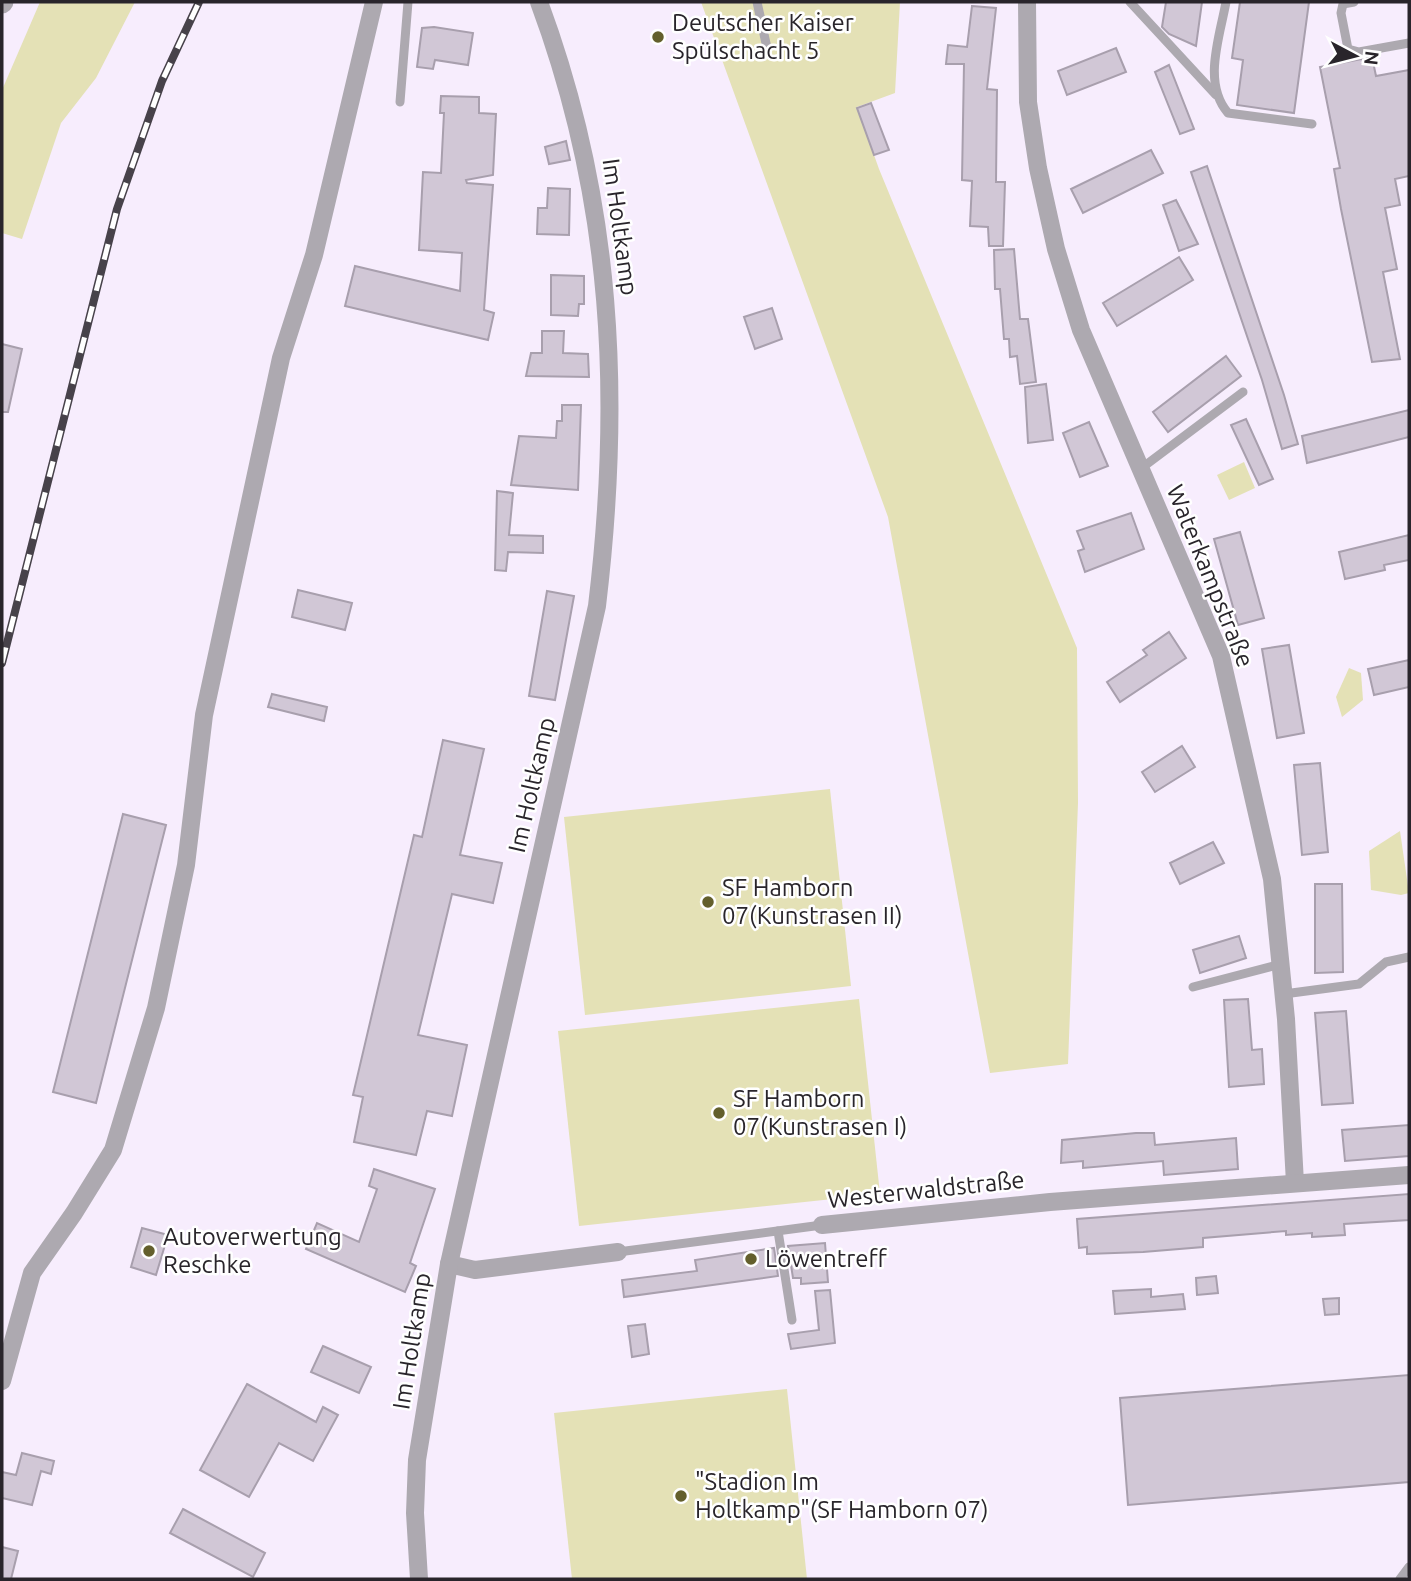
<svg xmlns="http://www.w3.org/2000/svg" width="1411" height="1581" font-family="Ubuntu,sans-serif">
<rect width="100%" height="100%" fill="#f7edfd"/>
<g fill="#e4e1b6">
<polygon points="40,2 135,2 96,78 61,123 22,239 2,233 2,90"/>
<polygon points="701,2 900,2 895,93 857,107 879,169 1077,648 1078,803 1068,1064 990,1073 888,517"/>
<polygon points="1244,462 1255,488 1229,500 1217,475"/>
<polygon points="1349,668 1361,673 1363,700 1342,717 1336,697"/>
<polygon points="830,789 851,986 585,1015 564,817"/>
<polygon points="1400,831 1409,893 1401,895 1371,890 1369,851"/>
<polygon points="859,999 880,1194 579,1226 558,1031"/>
<polygon points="787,1389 807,1579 572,1579 554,1413"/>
</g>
<g fill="#d1c7d6" stroke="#a89fad" stroke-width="2">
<polygon points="1166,2 1202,2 1196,46 1169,34 1162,27"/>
<polygon points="1240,2 1309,2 1294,113 1237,105 1243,60 1232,58"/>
<polygon points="972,6 996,8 987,89 997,90 996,182 1005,182 1003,246 989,246 988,227 970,226 972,181 962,180 964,64 946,64 948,45 967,47"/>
<polygon points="434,27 473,33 468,65 435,60 433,69 417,67 422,28"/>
<polygon points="1116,48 1126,72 1067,95 1058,71"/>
<polygon points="1372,57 1376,76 1409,70 1409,176 1395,179 1400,205 1385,208 1397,269 1383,272 1400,359 1372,362 1341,209 1334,169 1340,168 1320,67"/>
<polygon points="1169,65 1194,129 1180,134 1155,72"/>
<polygon points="441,96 479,97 479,113 496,114 493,175 466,180 467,183 493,185 484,310 494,313 488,340 345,306 355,266 460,291 462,253 419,250 423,172 441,173 444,113 440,113"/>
<polygon points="871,103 889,150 874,155 857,108"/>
<polygon points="566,141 570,160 549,164 545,147"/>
<polygon points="1151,150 1163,173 1083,213 1071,189"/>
<polygon points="1207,166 1284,395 1298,444 1282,449 1262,380 1191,172"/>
<polygon points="548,188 570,189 569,235 537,234 538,208 547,208"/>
<polygon points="1176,200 1198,244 1179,251 1163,205"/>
<polygon points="1014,249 1020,319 1028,319 1036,382 1020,384 1017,356 1010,357 1009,339 1004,339 1000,289 995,289 994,250"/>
<polygon points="1179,257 1193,280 1117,326 1103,303"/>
<polygon points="551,275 584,276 584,304 579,304 578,316 551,315"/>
<polygon points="772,308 782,339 755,349 744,317"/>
<polygon points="542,331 564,331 563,353 588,354 589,377 526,376 531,353 542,353"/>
<polygon points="2,344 22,349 8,412 2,412"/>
<polygon points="1226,356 1241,376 1168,432 1153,412"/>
<polygon points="1046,384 1053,440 1028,443 1025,387"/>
<polygon points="562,405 581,405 578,490 511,485 519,436 556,438 557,421 562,421"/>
<polygon points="1409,410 1409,437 1307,463 1302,436"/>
<polygon points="1246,419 1273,479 1259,485 1231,425"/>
<polygon points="1089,422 1108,466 1080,477 1063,433"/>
<polygon points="497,491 513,493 509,535 543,536 543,553 508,552 506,571 495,570"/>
<polygon points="1131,513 1144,549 1085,572 1078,551 1084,549 1077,531"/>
<polygon points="1240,532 1264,618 1238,625 1214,539"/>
<polygon points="1409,535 1409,560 1384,565 1385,570 1345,579 1339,552"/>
<polygon points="298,590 352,603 345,630 292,617"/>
<polygon points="547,591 574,596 555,700 529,696"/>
<polygon points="1169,632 1186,658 1120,702 1107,682 1147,655 1143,650"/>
<polygon points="1289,645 1304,733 1277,738 1262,649"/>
<polygon points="1409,660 1409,687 1374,695 1368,669"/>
<polygon points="272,694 327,707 324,721 268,707"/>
<polygon points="443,740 484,749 460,855 502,863 493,903 452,894 418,1035 467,1045 452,1116 427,1111 416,1155 354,1142 363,1097 353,1095 414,835 422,837"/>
<polygon points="1182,746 1195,767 1155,792 1142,772"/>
<polygon points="1320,763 1328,852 1302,855 1294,765"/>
<polygon points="123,814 166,825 96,1103 53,1092"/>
<polygon points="1213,842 1224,863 1180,884 1170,863"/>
<polygon points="1315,884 1342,884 1343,972 1315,973"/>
<polygon points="1239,936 1246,958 1200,973 1193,950"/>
<polygon points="1248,999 1252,1050 1262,1049 1264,1084 1229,1087 1224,1000"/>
<polygon points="1346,1011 1353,1103 1322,1105 1315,1013"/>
<polygon points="1409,1125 1409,1156 1345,1161 1342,1130"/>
<polygon points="1136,1133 1154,1133 1155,1145 1236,1138 1238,1169 1164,1175 1163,1161 1083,1168 1083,1161 1061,1163 1062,1140"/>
<polygon points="374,1169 435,1189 410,1263 416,1266 405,1292 306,1249 317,1223 359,1242 377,1189 369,1186"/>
<polygon points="1409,1194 1409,1220 1344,1224 1345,1235 1312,1237 1312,1233 1286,1235 1286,1231 1203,1238 1203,1247 1143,1252 1087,1254 1087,1247 1079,1248 1077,1219"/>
<polygon points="142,1228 168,1235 156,1275 131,1267"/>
<polygon points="825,1243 828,1282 801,1284 801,1278 793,1278 788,1246"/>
<polygon points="774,1248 778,1276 624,1297 622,1280 697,1271 695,1260"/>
<polygon points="1216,1276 1218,1293 1197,1295 1196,1278"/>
<polygon points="1151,1289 1151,1297 1183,1294 1185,1309 1115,1314 1113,1291"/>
<polygon points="830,1290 835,1343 791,1349 788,1334 819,1330 815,1291"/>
<polygon points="1339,1298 1339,1314 1325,1315 1323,1299"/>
<polygon points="645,1324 649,1354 632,1357 628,1326"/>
<polygon points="323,1346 371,1367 359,1393 311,1372"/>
<polygon points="1409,1375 1409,1482 1128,1505 1120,1398"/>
<polygon points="247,1384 316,1422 323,1407 338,1415 313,1461 279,1443 249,1497 200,1470"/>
<polygon points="22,1453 54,1461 51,1474 41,1471 32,1505 2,1498 2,1472 16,1475"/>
<polygon points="183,1509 265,1553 253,1577 170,1533"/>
<polygon points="2,1547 18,1551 11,1579 2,1579"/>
</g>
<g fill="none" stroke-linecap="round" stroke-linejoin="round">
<g stroke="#ada9b0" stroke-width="9">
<polyline points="757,2 767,48"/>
<polyline points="1130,2 1216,95"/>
<path d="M1226 2C1220 36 1202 83 1228 113L1312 124"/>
<polyline points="1354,2 1343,4 1341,13 1348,49 1359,52 1409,43"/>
<polyline points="400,102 408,2"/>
<polyline points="1139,470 1243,392"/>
<polyline points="1193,987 1281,964"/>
<polyline points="1284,994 1359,984 1386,962 1409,957"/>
<polyline points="778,1231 792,1320"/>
<polyline points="618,1252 822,1225"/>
<polyline points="1400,1579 1409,1567"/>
</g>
<g stroke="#ada9b0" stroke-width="18">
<polyline points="1027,2 1028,102 1038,168 1056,249 1081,330 1221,656 1272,879 1286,1019 1295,1183"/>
<polyline points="822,1225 1050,1202 1409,1175"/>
<polyline points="449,1264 475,1270 618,1252"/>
<polyline points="2,1381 32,1273 74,1213 113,1150 156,1008 186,865 204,715 281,358 314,255 374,2"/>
<path d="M419 1579 415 1513 417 1460 449 1264 597 606C622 397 613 201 539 2"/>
</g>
<polyline stroke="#ada9b0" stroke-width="21" points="2,3 3,2"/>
<g stroke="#47424a" stroke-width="8">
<polyline id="rail" points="2,663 117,209 162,81 199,2"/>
</g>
<use href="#rail" stroke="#fff" stroke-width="5" stroke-dasharray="16" stroke-linecap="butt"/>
</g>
<g fill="#635f2c" stroke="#fff" stroke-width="2.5">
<circle cx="658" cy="37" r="7"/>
<circle cx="708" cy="902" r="7"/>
<circle cx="719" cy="1113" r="7"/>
<circle cx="149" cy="1251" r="7"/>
<circle cx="751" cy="1259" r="7"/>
<circle cx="681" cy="1496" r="7"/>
</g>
<g text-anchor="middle" stroke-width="5" stroke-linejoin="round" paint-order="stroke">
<g font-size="24" fill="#29252b" stroke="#fff" text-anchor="start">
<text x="672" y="31">Deutscher Kaiser<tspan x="672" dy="28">Spülschacht 5</tspan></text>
<text x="722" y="896">SF Hamborn<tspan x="722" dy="28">07(Kunstrasen II)</tspan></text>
<text x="733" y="1107">SF Hamborn<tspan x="733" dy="28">07(Kunstrasen I)</tspan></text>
<text x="163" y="1245">Autoverwertung<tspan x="163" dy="28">Reschke</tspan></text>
<text x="765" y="1267">Löwentreff</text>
<text x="695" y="1490">"Stadion Im<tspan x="695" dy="28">Holtkamp"(SF Hamborn 07)</tspan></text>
</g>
<g font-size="24" fill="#29252b" stroke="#fff">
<text transform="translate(620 227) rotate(82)" y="8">Im Holtkamp</text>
<text transform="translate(1210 576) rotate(68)" y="8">Waterkampstraße</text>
<text transform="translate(532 785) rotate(-77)" y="8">Im Holtkamp</text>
<text transform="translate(926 1190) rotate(-6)" y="8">Westerwaldstraße</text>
<text transform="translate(412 1341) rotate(-81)" y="8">Im Holtkamp</text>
</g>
</g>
<rect width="1411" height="1581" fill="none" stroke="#29252b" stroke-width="7"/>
<g transform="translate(1355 56) rotate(97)" stroke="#ffffff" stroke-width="5" paint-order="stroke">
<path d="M0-5L12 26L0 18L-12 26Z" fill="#29252b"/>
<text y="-10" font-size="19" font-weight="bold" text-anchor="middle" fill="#29252b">N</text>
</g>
</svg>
